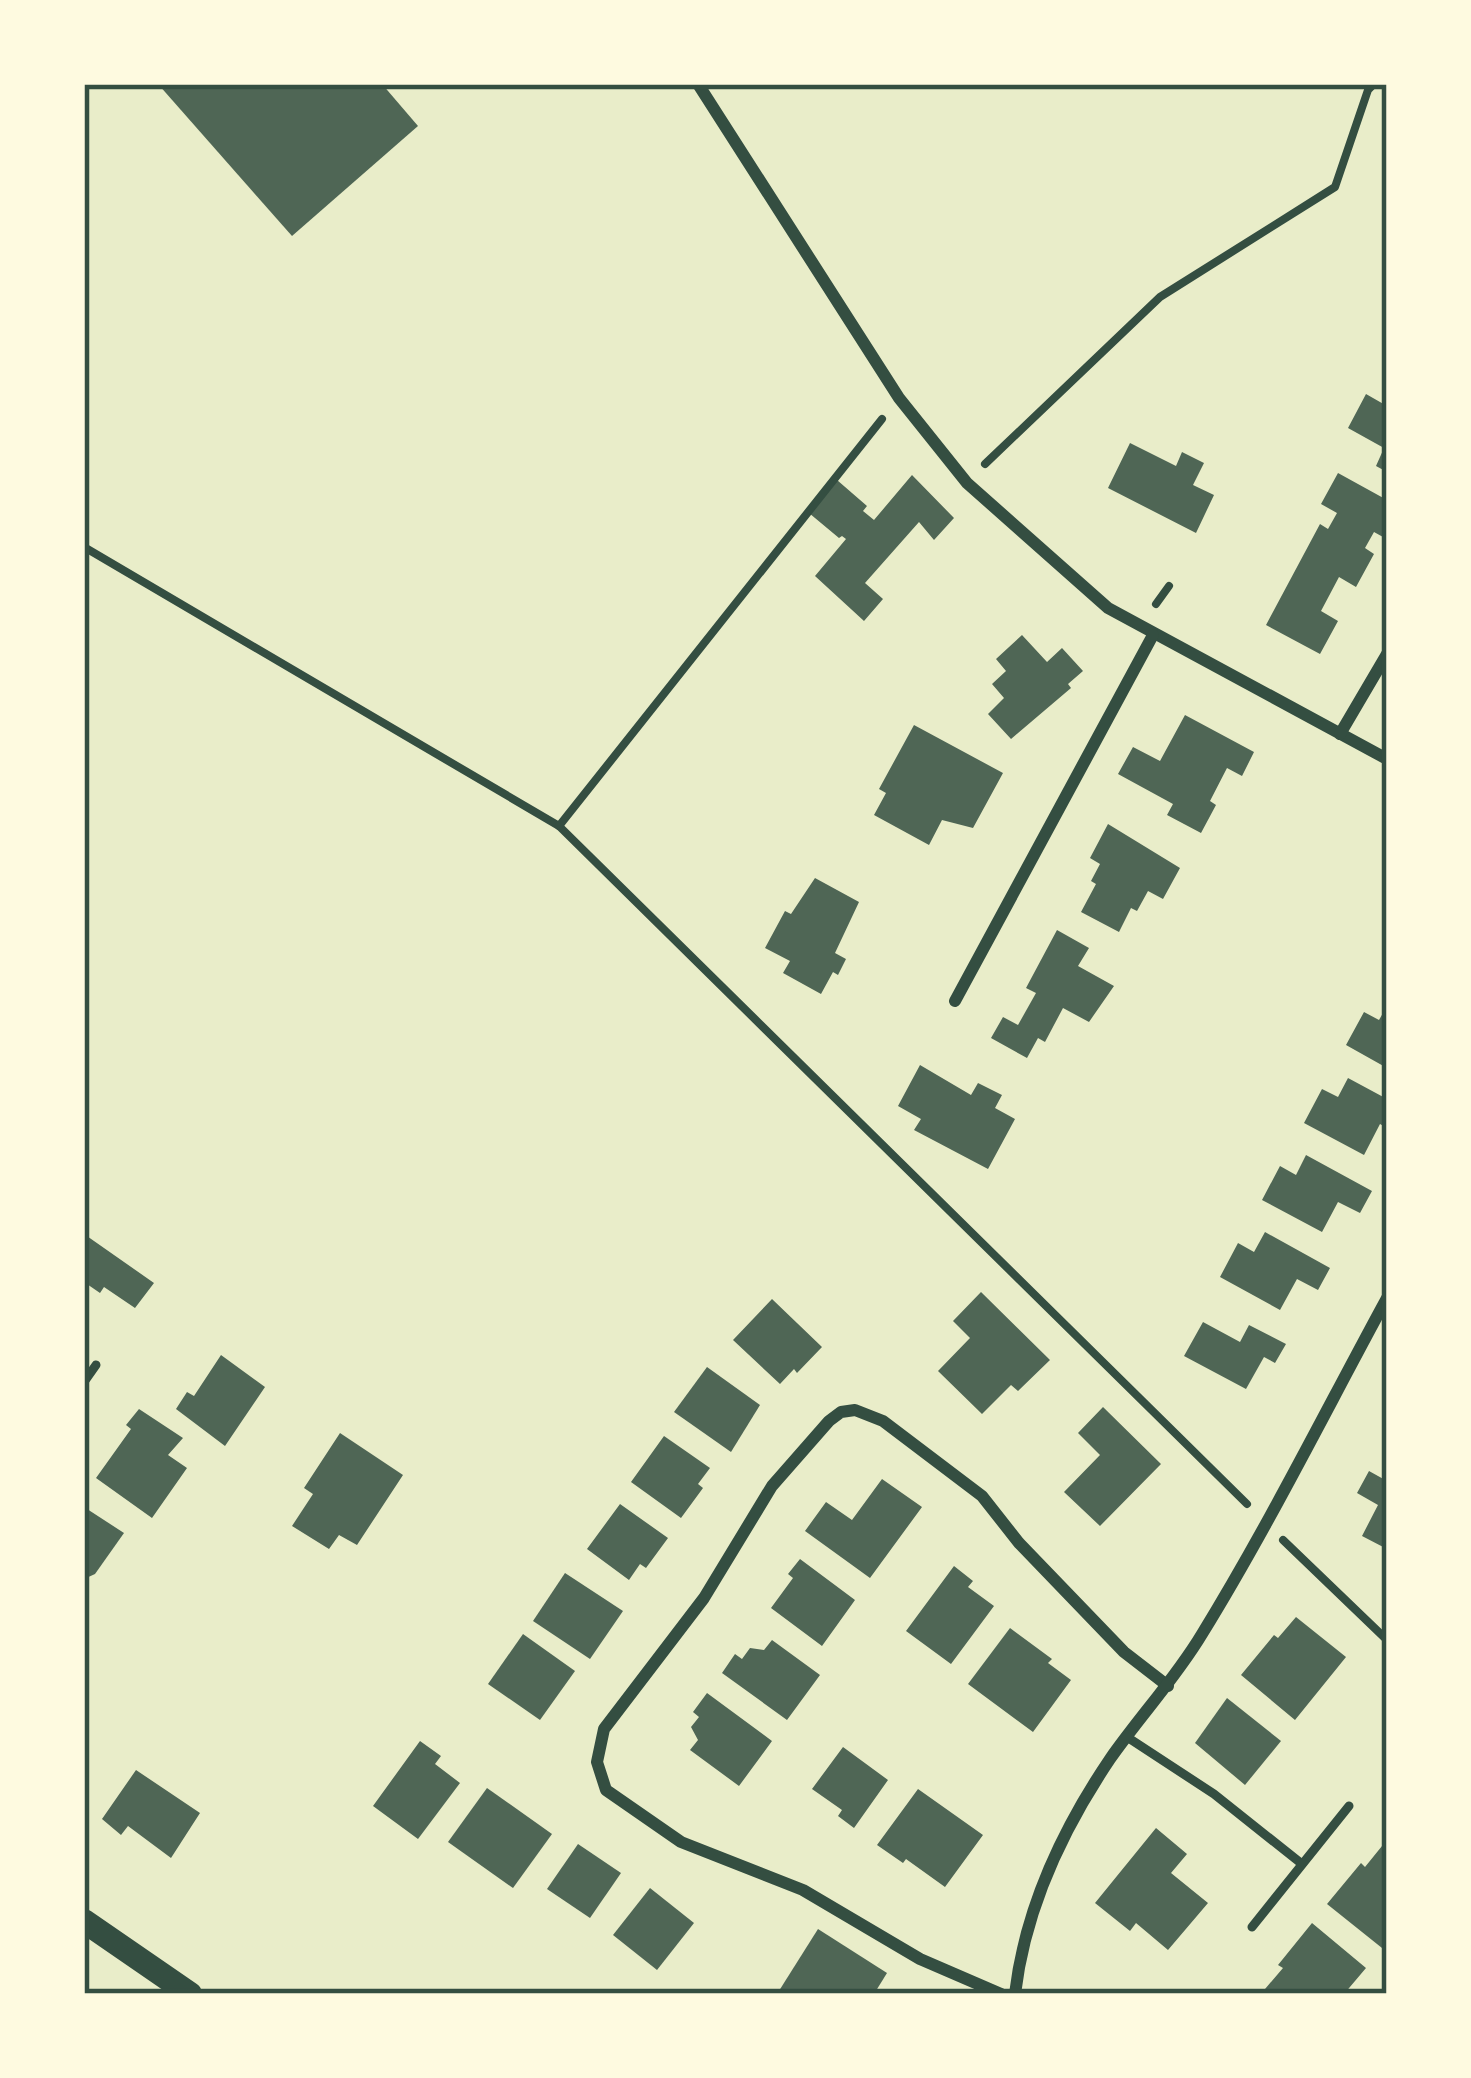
<svg xmlns="http://www.w3.org/2000/svg" width="1471" height="2078" font-family="'Archivo Narrow',sans-serif">
<rect width="100%" height="100%" fill="#e9edc9"/>
<g fill="#4f6655">
<polygon points="158,84 382,84 418,126 292,236"/>
<polygon points="1366,394 1387,406 1387,472 1376,466 1384,448 1348,428"/>
<polygon points="1130,443 1176,466 1182,452 1204,463 1193,485 1214,495 1196,533 1108,488"/>
<polygon points="1338,473 1387,500 1387,530 1383,537 1374,532 1365,548 1374,554 1356,587 1339,577 1321,611 1338,621 1320,654 1266,625 1320,524 1328,529 1337,513 1321,504"/>
<polygon points="912,475 954,518 934,540 919,522 865,583 883,599 864,621 815,576 846,539 842,536 839,538 809,513 837,480 867,506 863,511 874,520"/>
<polygon points="1022,635 1047,662 1062,648 1083,671 1068,684 1071,688 1011,739 988,714 1004,698 992,684 1006,671 996,659"/>
<polygon points="1185,715 1254,752 1242,776 1227,768 1210,801 1216,805 1201,833 1167,815 1173,804 1118,774 1133,747 1160,761"/>
<polygon points="914,725 1003,773 973,828 942,820 929,845 874,815 886,793 879,789"/>
<polygon points="1108,824 1180,868 1163,899 1148,891 1137,911 1131,908 1119,932 1081,912 1096,884 1091,881 1100,864 1090,858"/>
<polygon points="815,878 859,902 835,953 846,959 838,975 833,972 821,994 783,973 790,961 765,948 785,911 791,914"/>
<polygon points="1057,930 1089,948 1078,966 1114,986 1089,1022 1063,1008 1045,1042 1038,1038 1027,1058 991,1038 1003,1017 1018,1025 1036,993 1026,988"/>
<polygon points="1387,1006 1387,1068 1346,1045 1364,1012 1379,1020"/>
<polygon points="920,1065 971,1095 978,1083 1002,1095 995,1108 1015,1119 988,1169 914,1130 921,1119 898,1106"/>
<polygon points="1348,1078 1387,1099 1387,1128 1380,1124 1364,1155 1304,1123 1322,1089 1338,1097"/>
<polygon points="1306,1155 1372,1191 1360,1213 1338,1202 1322,1232 1262,1200 1280,1166 1296,1175"/>
<polygon points="1265,1232 1330,1268 1318,1290 1297,1279 1280,1310 1220,1277 1238,1243 1254,1252"/>
<polygon points="84,1234 154,1283 135,1308 104,1287 100,1293 84,1282"/>
<polygon points="981,1292 1050,1360 1018,1391 1011,1385 982,1414 938,1371 970,1338 953,1321"/>
<polygon points="772,1299 822,1347 797,1373 794,1369 780,1384 733,1340"/>
<polygon points="1203,1322 1240,1342 1249,1325 1286,1344 1275,1363 1264,1357 1246,1389 1184,1356"/>
<polygon points="221,1355 265,1387 225,1446 176,1409 187,1392 194,1396"/>
<polygon points="707,1367 760,1405 731,1452 674,1412"/>
<polygon points="1103,1407 1161,1464 1100,1526 1064,1492 1100,1455 1078,1433"/>
<polygon points="139,1409 183,1438 168,1455 187,1468 152,1518 96,1478 131,1429 126,1425"/>
<polygon points="340,1433 403,1475 357,1545 339,1535 329,1549 292,1526 313,1494 304,1488"/>
<polygon points="664,1436 710,1468 698,1484 703,1488 681,1518 631,1482"/>
<polygon points="1369,1471 1387,1481 1387,1549 1362,1536 1378,1505 1357,1493"/>
<polygon points="882,1479 922,1507 870,1578 805,1531 826,1502 852,1520"/>
<polygon points="620,1504 668,1538 646,1568 640,1564 629,1580 587,1549"/>
<polygon points="84,1507 124,1533 95,1574 84,1579"/>
<polygon points="800,1559 855,1600 822,1646 771,1608 793,1578 788,1574"/>
<polygon points="954,1566 973,1581 968,1587 994,1606 951,1664 906,1631"/>
<polygon points="565,1573 623,1611 590,1659 533,1621"/>
<polygon points="1296,1617 1346,1657 1295,1720 1241,1675 1274,1635 1278,1638"/>
<polygon points="1010,1628 1052,1659 1048,1663 1071,1680 1033,1732 968,1684"/>
<polygon points="523,1634 575,1671 540,1720 488,1684"/>
<polygon points="772,1640 820,1675 787,1720 722,1673 735,1654 742,1659 750,1648 764,1650"/>
<polygon points="707,1693 772,1741 739,1786 690,1750 698,1740 691,1727 699,1717 693,1712"/>
<polygon points="1227,1698 1281,1741 1245,1785 1195,1743"/>
<polygon points="420,1741 441,1756 435,1764 460,1783 418,1839 373,1806"/>
<polygon points="843,1747 888,1780 854,1828 838,1816 842,1810 812,1789"/>
<polygon points="136,1770 200,1813 171,1858 128,1826 121,1835 102,1819"/>
<polygon points="487,1788 552,1834 513,1888 448,1842"/>
<polygon points="918,1789 983,1835 945,1887 906,1859 903,1863 877,1845"/>
<polygon points="1156,1828 1187,1854 1171,1873 1208,1903 1168,1950 1136,1923 1130,1931 1095,1903"/>
<polygon points="578,1844 621,1873 590,1918 547,1889"/>
<polygon points="1382,1846 1387,1850 1387,1942 1382,1948 1327,1904 1361,1863 1365,1867"/>
<polygon points="650,1888 694,1923 657,1970 613,1935"/>
<polygon points="1312,1923 1366,1968 1344,1994 1271,1994 1265,1989 1283,1968 1278,1965"/>
<polygon points="818,1929 887,1973 874,1994 777,1994"/>
</g>
<g fill="none" stroke-linecap="round" stroke-linejoin="round">
<g stroke="#344e41" stroke-width="8">
<polyline points="985,464 1160,297 1335,187 1368,90 1374,84"/>
<polyline points="84,547 559,826 1247,1504"/>
<polyline points="1156,604 1169,586"/>
<polyline points="559,826 882,419"/>
<polyline points="1283,1540 1387,1640"/>
</g>
<g stroke="#344e41" stroke-width="9">
<polyline points="84,1382 96,1365"/>
<polyline points="1127,1737 1214,1794 1302,1864"/>
<polyline points="1252,1927 1349,1806"/>
</g>
<g stroke="#344e41" stroke-width="12">
<polyline points="698,84 899,398 967,483 1108,608 1387,759"/>
<polyline points="1340,734 1387,654"/>
<polyline points="955,1001 1153,635"/>
<polyline points="1001,1994 920,1959 803,1890 681,1842 606,1790 597,1762 604,1729 704,1598 772,1486 829,1421 841,1412 855,1410 883,1421 982,1496 1019,1543 1124,1652 1168,1686"/>
<path d="M1015 1994C1025 1909 1062 1830 1110 1759 1140 1716 1175 1679 1202 1634 1269 1525 1326 1410 1387 1298"/>
</g>
<polyline stroke="#344e41" stroke-width="24" points="84,1921 190,1994"/>
</g>
<rect width="1471" height="2078" fill="none" stroke="#fefae0" stroke-width="174"/>
<rect x="87" y="87" width="1297" height="1904" fill="none" stroke="#344e41" stroke-width="4.5"/>
</svg>
